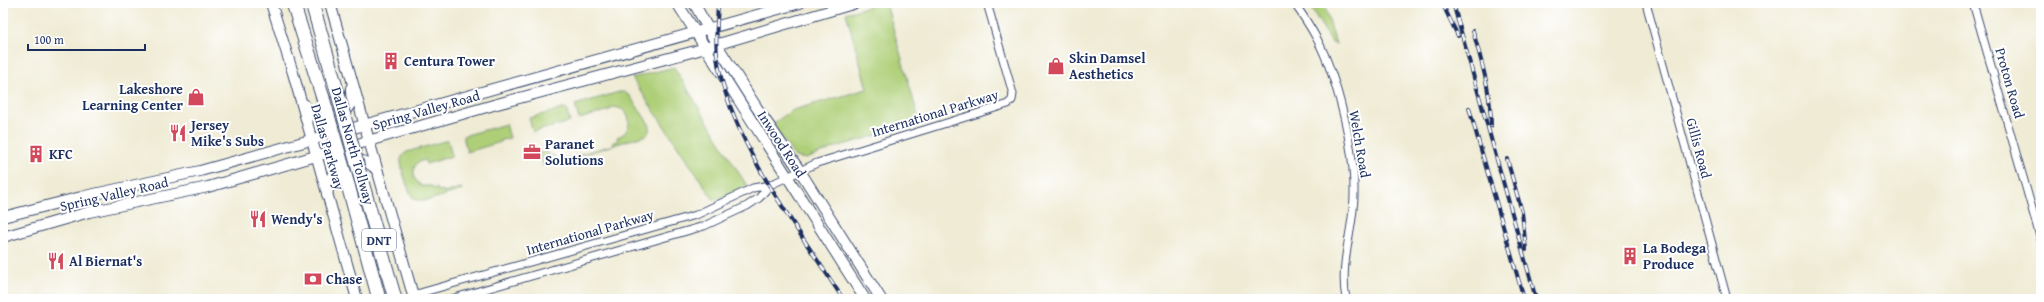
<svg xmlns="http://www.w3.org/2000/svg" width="2044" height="302" font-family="'Gentium Book Plus',serif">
<rect width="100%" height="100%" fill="#fff"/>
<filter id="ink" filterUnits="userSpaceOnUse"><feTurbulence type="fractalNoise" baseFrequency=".025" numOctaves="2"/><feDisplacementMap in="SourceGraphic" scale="8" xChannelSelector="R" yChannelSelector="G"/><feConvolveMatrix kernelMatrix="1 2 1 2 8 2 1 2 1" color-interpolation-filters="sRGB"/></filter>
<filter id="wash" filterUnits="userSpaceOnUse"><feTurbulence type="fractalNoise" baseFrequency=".012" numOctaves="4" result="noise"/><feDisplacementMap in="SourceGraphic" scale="16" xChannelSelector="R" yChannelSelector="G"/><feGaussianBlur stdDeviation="0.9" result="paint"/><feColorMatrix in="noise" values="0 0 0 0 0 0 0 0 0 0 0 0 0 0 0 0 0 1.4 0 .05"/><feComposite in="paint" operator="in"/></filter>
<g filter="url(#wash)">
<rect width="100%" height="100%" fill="#efebd4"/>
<g fill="#aecf77" stroke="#647f6a">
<polygon points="882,3 886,3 920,123 836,147 806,159 795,157 772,124 793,110 867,89 846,13"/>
<polygon points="1308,3 1324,3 1336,44 1332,43"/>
<polygon points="674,67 747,186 719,200 713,199 632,78"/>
<path d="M619 92H624L630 96 649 124V131L647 135 543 166 539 153 547 151 549 156 554 155 555 159 560 158 561 160 614 145 613 142 618 141 617 137C637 131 630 103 610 108V110L579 119 575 105Z"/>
<polygon points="566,108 570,122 533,132 529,118"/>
<polygon points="506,124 510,138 501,140 501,142 467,152 463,136"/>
<path d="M448 140 452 156 426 164 425 160 418 162 414 168V178L421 186H432L433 189 437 188 438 191 443 190 444 193 461 188 462 190 429 200H415C409 195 402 171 401 163 400 158 403 154 407 152Z"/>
</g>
</g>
<g filter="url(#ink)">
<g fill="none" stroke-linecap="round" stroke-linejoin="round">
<g stroke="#3b4b70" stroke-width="9">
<g id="street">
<path d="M1294 3C1302 14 1310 26 1317 39 1337 77 1355 150 1354 194 1354 229 1339 263 1346 299"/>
<polyline points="1646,3 1727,299"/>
<polyline points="1973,3 2041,240"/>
<polyline points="413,295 696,215 753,188 770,185 817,163 1008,104 1012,100 1013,94 987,3"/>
<polyline points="451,299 704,226 747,206 759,198 770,185"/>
</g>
</g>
<g stroke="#3b4b70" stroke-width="12">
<g id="secondary">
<polyline points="271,3 293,73 357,299"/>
<polyline points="330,3 414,299"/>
<polyline points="677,3 865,299"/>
<polyline points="694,3 717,45 757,108 800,171 881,299"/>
<path d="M304 104C306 108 308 112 312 114 323 122 345 116 350 104 352 100 351 93 351 88"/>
<path d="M327 194C329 187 330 179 334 172 343 154 367 157 378 172"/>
<polyline points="3,217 85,196 200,171 800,3"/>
<polyline points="3,237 89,212 208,187 497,104 695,51 856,3"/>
</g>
</g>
<g stroke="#3b4b70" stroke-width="15">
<g id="highway">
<polyline points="293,3 323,98"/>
<polyline points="312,3 338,94"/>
<polyline points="362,182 395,299"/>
<polyline points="348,185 379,299"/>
</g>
</g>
<use href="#street" stroke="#fff" stroke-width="7"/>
<use href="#secondary" stroke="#fff" stroke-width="10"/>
<use href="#highway" stroke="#fff" stroke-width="13"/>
<g stroke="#1b2f5e" stroke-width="4">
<g id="rail">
<path d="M718 3C717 26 714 51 720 73 739 153 799 230 843 299"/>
<polyline points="1442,3 1458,36"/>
<polyline points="1453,3 1536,299"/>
<path d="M1473 31C1482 63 1491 92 1491 126"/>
<polyline points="1469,108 1524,299"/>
<polyline points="1507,159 1522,212 1526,250"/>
</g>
</g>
<use href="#rail" stroke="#fff" stroke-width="2.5" stroke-dasharray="8" stroke-linecap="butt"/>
<g stroke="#3b4b70" stroke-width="15" stroke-linecap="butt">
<g id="highway-bridge">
<polyline points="338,94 362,182"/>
<polyline points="323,98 348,185"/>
</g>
</g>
<use href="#highway-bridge" stroke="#fff" stroke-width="13"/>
</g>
</g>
<defs>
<g id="building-bare" transform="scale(1.38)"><path d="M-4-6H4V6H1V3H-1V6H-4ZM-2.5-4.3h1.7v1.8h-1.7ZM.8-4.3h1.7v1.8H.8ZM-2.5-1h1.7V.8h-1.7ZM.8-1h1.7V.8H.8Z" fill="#d1495b" stroke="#fff" stroke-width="2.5" paint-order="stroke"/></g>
<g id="shop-bare" transform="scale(1.38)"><path d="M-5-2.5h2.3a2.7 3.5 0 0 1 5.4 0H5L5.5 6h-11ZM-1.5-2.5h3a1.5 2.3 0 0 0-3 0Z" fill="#d1495b" stroke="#fff" stroke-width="2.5" paint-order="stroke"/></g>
<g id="restaurant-bare" transform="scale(1.38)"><path d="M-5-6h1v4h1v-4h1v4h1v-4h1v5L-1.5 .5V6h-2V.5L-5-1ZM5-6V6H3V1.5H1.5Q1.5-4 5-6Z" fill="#d1495b" stroke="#fff" stroke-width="2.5" paint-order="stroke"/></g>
<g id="office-bare" transform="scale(1.38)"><path d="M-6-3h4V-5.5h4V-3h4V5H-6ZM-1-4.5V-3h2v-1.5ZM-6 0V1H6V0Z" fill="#d1495b" stroke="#fff" stroke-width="2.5" paint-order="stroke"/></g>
<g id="bank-bare" transform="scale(1.38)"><path d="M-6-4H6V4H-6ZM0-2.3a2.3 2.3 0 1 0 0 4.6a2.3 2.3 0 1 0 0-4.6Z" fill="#d1495b" stroke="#fff" stroke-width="2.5" paint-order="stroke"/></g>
</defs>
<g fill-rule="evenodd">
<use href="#building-bare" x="391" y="61"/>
<use href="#shop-bare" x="1056" y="66"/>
<use href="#shop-bare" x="196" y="97"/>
<use href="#restaurant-bare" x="178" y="133"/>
<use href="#office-bare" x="532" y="152"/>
<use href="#building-bare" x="36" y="154"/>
<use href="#restaurant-bare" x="258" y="219"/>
<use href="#building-bare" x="1630" y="256"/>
<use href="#restaurant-bare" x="56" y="261"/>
<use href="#bank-bare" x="313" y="279"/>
</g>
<g text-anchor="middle" stroke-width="4" stroke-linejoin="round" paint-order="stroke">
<rect fill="#fff" stroke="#5f6d8e" stroke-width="1" x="362" y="229" width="34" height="22" rx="3"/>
<g font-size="13" font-weight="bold" fill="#1b2f5e">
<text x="379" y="245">DNT</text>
</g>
<g font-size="14" font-weight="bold" fill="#1b2f5e" stroke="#fff" text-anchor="start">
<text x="1069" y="63">Skin Damsel<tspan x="1069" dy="16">Aesthetics</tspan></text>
<text x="404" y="66">Centura Tower</text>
<text x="183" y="94" text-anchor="end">Lakeshore<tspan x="183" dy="16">Learning Center</tspan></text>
<text x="191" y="130">Jersey<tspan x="191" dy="16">Mike's Subs</tspan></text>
<text x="545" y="149">Paranet<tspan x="545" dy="16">Solutions</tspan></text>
<text x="49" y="159">KFC</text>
<text x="271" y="224">Wendy's</text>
<text x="1643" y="253">La Bodega<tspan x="1643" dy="16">Produce</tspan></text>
<text x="69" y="266">Al Biernat's</text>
<text x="326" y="284">Chase</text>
</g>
<g font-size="14" fill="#1b2f5e" stroke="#fff">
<text transform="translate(2010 83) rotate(74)" y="5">Proton Road</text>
<text transform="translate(426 110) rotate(-16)" y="5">Spring Valley Road</text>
<text transform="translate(935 113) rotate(-17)" y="5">International Parkway</text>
<text transform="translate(782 144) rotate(57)" y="5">Inwood Road</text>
<text transform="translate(1360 144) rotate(80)" y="5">Welch Road</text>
<text transform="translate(353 146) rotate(74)" y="5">Dallas North Tollway</text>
<text transform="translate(328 147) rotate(74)" y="5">Dallas Parkway</text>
<text transform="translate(1699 148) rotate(75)" y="5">Gillis Road</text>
<text transform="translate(114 194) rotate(-13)" y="5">Spring Valley Road</text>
<text transform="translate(590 232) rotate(-16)" y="5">International Parkway</text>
</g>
</g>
<rect width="2044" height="302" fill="none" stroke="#fff" stroke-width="16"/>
<path d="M28 44v6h117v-6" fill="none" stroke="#1b2f5e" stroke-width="2"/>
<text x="34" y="44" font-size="12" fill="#1b2f5e" stroke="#ffffff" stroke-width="3" paint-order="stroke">100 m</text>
</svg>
